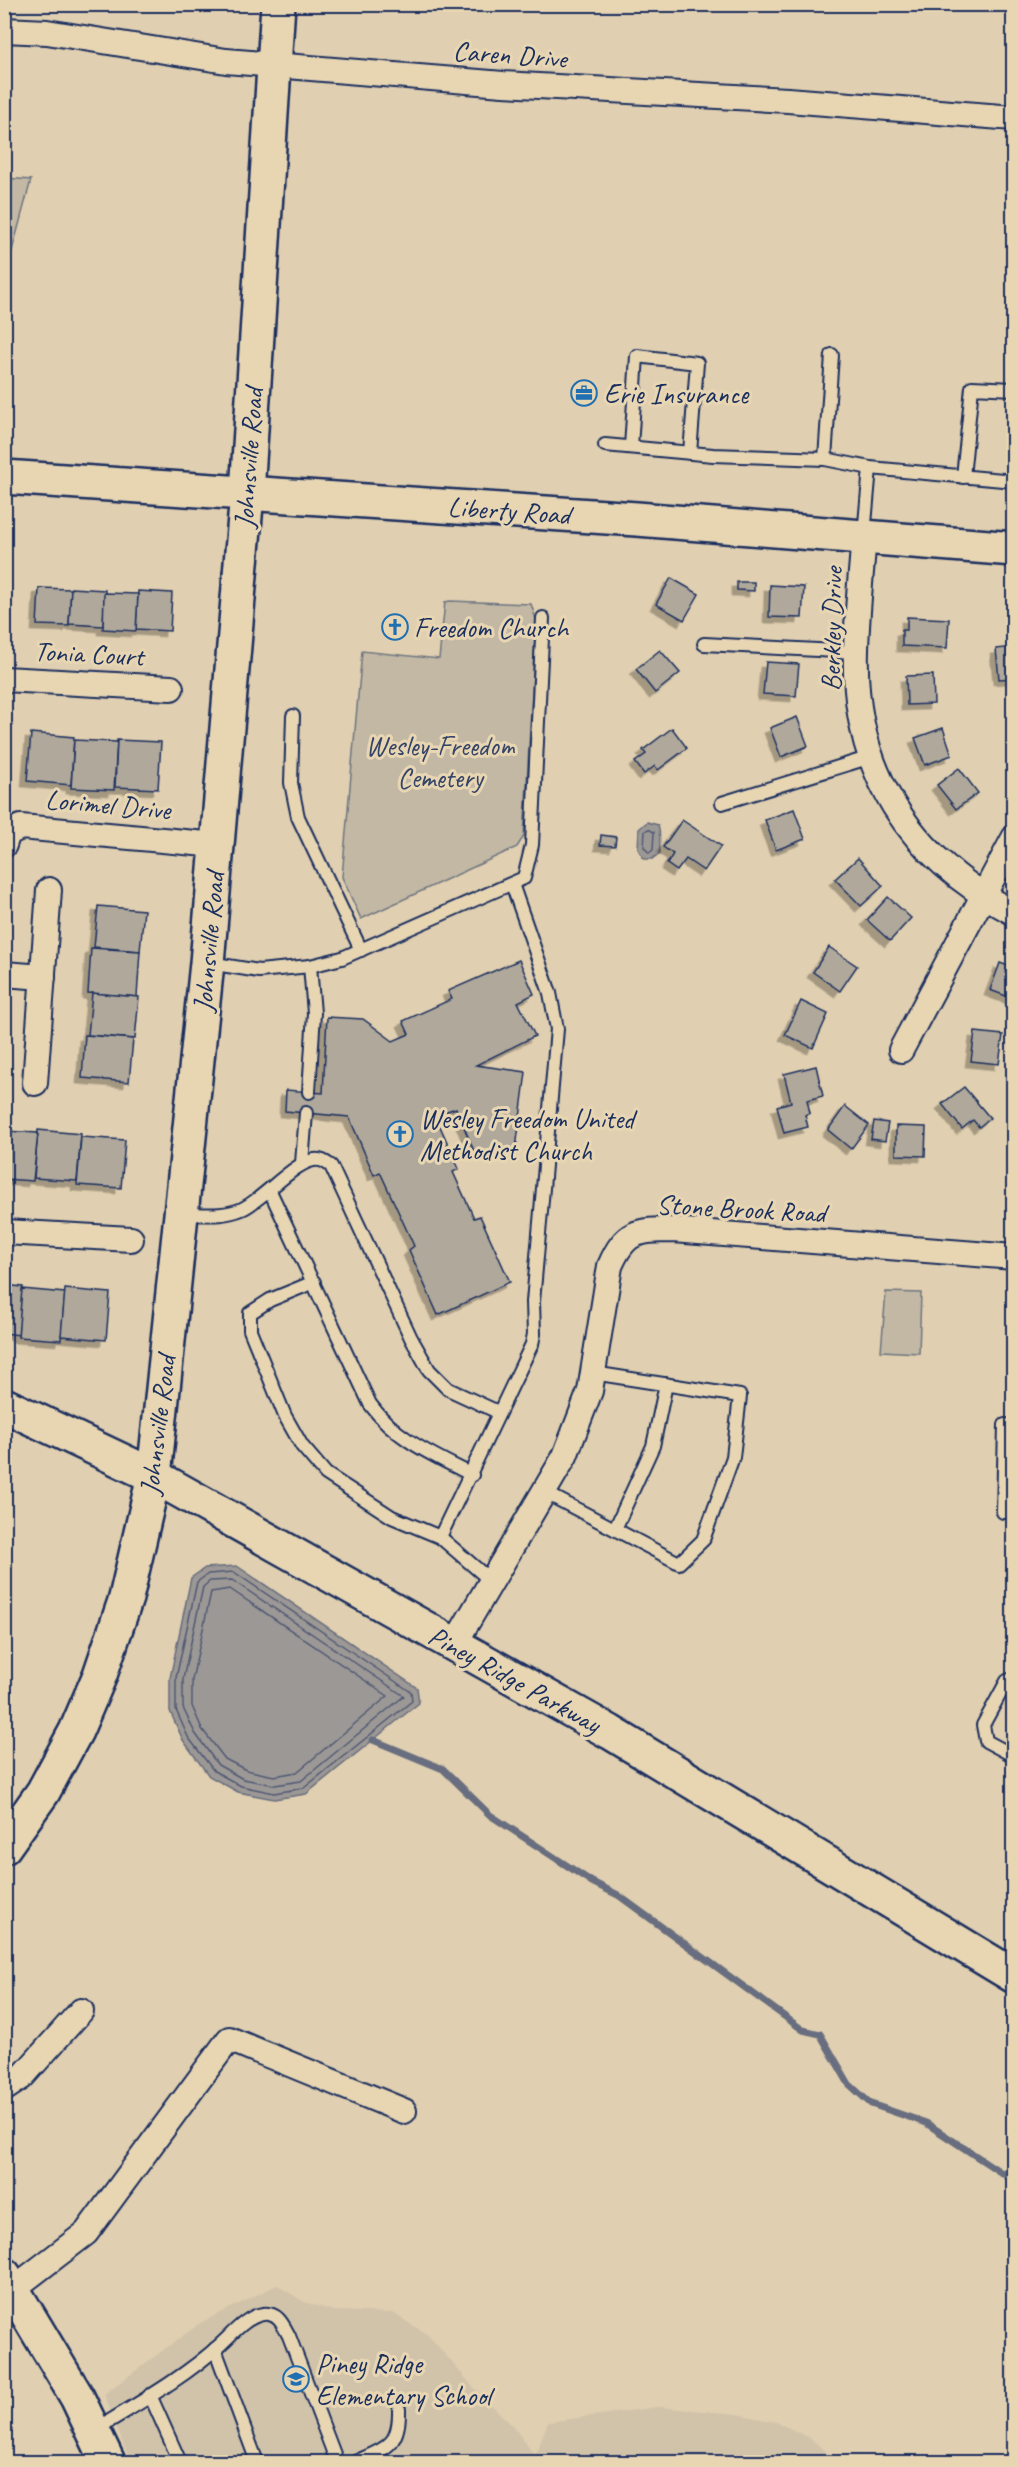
<svg xmlns="http://www.w3.org/2000/svg" width="1018" height="2467" font-family="Caveat,sans-serif">
<defs>
<filter id="shadow"><feDropShadow dx="-5.5" dy="5.5" stdDeviation="0" flood-color="#0004"/></filter>
</defs>
<rect width="100%" height="100%" fill="#e0cfb0"/>
<filter id="ink" filterUnits="userSpaceOnUse"><feTurbulence type="fractalNoise" baseFrequency=".0167" numOctaves="2"/><feDisplacementMap in="SourceGraphic" scale="12" xChannelSelector="R" yChannelSelector="G"/><feConvolveMatrix kernelMatrix="1 2 1 2 8 2 1 2 1" color-interpolation-filters="sRGB"/></filter>
<g filter="url(#ink)">
<polygon fill="#d1c3aa" points="277,2285 304,2302 334,2311 393,2313 428,2335 473,2387 513,2426 535,2456 548,2422 658,2407 737,2414 776,2422 808,2437 827,2452 820,2462 130,2462 104,2394 200,2323"/>
<g fill="#c2b8a4" stroke="#6e7481" stroke-width="1.5">
<polygon points="5,178 31,180 5,277 4,178"/>
<polygon points="450,601 531,604 536,619 524,836 517,847 361,919 342,877 362,651 439,659 445,602"/>
<polygon points="886,1292 921,1293 919,1353 881,1351"/>
</g>
<g fill="#9c9895" stroke="#686e7f" stroke-width="1.5">
<path d="M647 822 658 825C661 832 659 845 660 853L652 859H644L638 849 639 829Z"/>
<polygon points="237,1566 417,1688 419,1703 306,1794 274,1799 238,1792 209,1776 183,1740 170,1711 170,1678 191,1578 205,1568"/>
</g>
<g fill="none" stroke-linecap="round" stroke-linejoin="round">
<g stroke="#4f5974" stroke-width="1.5">
<polygon points="648,829 654,832 653,850 649,853 644,847 645,831"/>
<polygon points="234,1572 411,1692 412,1701 304,1788 274,1793 241,1786 214,1771 188,1737 176,1710 176,1678 197,1582 208,1574"/>
<polygon points="232,1580 404,1696 301,1781 275,1785 243,1779 218,1765 195,1733 183,1708 183,1679 203,1587 210,1581"/>
<polygon points="230,1589 388,1696 297,1772 274,1776 246,1770 225,1759 202,1729 192,1706 192,1680 211,1592"/>
</g>
<polyline stroke="#686e7f" stroke-width="7" points="373,1740 443,1769 490,1815 592,1882 618,1895 803,2030 820,2034 849,2084 871,2104 926,2123 1014,2181"/>
</g>
<g fill="#afa89b" stroke="#1b2f5e" stroke-width="1.5" filter="url(#shadow)">
<polygon points="671,578 699,594 684,620 656,604"/>
<polygon points="737,582 754,582 754,591 737,590"/>
<polygon points="770,585 804,587 802,618 769,617"/>
<polygon points="39,588 71,589 69,626 37,625"/>
<polygon points="71,588 105,590 103,626 69,624"/>
<polygon points="138,591 172,593 170,631 136,629"/>
<polygon points="104,593 138,594 136,631 103,629"/>
<polygon points="907,617 949,619 947,648 902,646 902,630 907,630"/>
<polygon points="1014,647 1014,678 999,679 996,649"/>
<polygon points="660,650 680,673 655,693 636,669"/>
<polygon points="766,662 799,664 796,696 763,694"/>
<polygon points="933,675 934,704 907,705 906,676"/>
<polygon points="797,717 808,746 781,757 770,728"/>
<polygon points="672,728 687,748 658,770 655,766 644,774 635,762 646,754 643,750"/>
<polygon points="943,728 952,755 925,765 915,738"/>
<polygon points="31,733 74,737 71,785 27,781"/>
<polygon points="74,740 117,742 114,790 71,788"/>
<polygon points="117,740 161,742 158,789 115,787"/>
<polygon points="959,768 978,793 956,809 937,785"/>
<polygon points="794,809 805,839 776,850 765,820"/>
<polygon points="682,820 721,846 704,871 686,859 677,871 667,864 673,854 663,847"/>
<polygon points="601,835 616,837 615,846 600,845"/>
<polygon points="858,858 883,886 861,906 835,879"/>
<polygon points="888,897 911,918 890,941 867,920"/>
<polygon points="98,906 144,910 140,951 94,947"/>
<polygon points="829,947 857,966 840,991 813,972"/>
<polygon points="91,948 140,951 137,997 88,993"/>
<polygon points="519,960 534,994 518,1002 535,1036 476,1065 526,1072 515,1156 474,1151 456,1108 435,1115 459,1169 453,1172 474,1218 480,1216 510,1282 438,1315 409,1250 414,1246 380,1172 374,1175 349,1117 285,1111 286,1090 323,1093 327,1017 363,1019 393,1041 409,1034 403,1021 452,999 448,991"/>
<polygon points="1000,963 1014,968 1014,999 990,990"/>
<polygon points="92,993 139,997 135,1039 88,1035"/>
<polygon points="801,1001 828,1014 813,1048 785,1035"/>
<polygon points="975,1032 1003,1035 999,1064 971,1061"/>
<polygon points="85,1035 133,1039 129,1082 82,1078"/>
<polygon points="816,1066 823,1096 807,1100 810,1113 805,1115 808,1127 784,1133 777,1106 791,1102 784,1074"/>
<polygon points="964,1087 990,1118 979,1127 973,1120 962,1129 942,1104"/>
<polygon points="845,1106 869,1125 851,1149 828,1130"/>
<polygon points="874,1121 888,1123 885,1141 871,1139"/>
<polygon points="896,1126 926,1127 925,1156 896,1155"/>
<polygon points="38,1130 81,1134 77,1181 34,1178"/>
<polygon points="4,1131 38,1133 33,1181 4,1179"/>
<polygon points="81,1137 125,1140 121,1188 77,1185"/>
<polygon points="4,1285 23,1287 19,1335 4,1333"/>
<polygon points="22,1289 65,1293 61,1340 18,1337"/>
<polygon points="65,1289 110,1293 106,1340 61,1336"/>
</g>
<g fill="none" stroke-linecap="round" stroke-linejoin="round">
<g stroke="#1b2f5e" stroke-width="16">
<g id="lane">
<polyline points="605,445 713,455 825,459 870,468 1014,481"/>
<polyline points="631,447 637,356 697,363 690,453"/>
<polyline points="825,459 832,355"/>
<polyline points="963,477 972,387 1014,389"/>
<polyline points="864,535 870,468"/>
<polyline points="704,644 856,652"/>
<polyline points="293,716 291,783 298,817 361,950"/>
<polyline points="722,803 871,757"/>
<polyline points="209,963 259,971 310,966 342,958 524,878 532,845 543,618"/>
<polyline points="309,1092 314,1013 310,966"/>
<polyline points="302,1163 306,1113"/>
<path d="M270 1191 370 1404C396 1440 434 1455 472 1475"/>
<path d="M183 1214C204 1214 223 1217 242 1209 263 1200 299 1156 319 1160 323 1160 328 1164 331 1166L411 1338 429 1370 448 1389 498 1412"/>
<polyline points="314,1282 270,1300 250,1313 250,1330 285,1416 302,1446 326,1474 392,1517 440,1537"/>
<polyline points="1014,1426 1005,1425 1003,1512 1014,1512"/>
<polyline points="544,1492 679,1563 703,1540 733,1457 740,1396 593,1373"/>
<polyline points="615,1529 653,1446 666,1384"/>
<polyline points="491,1581 440,1537 532,1344 534,1334 533,1302 557,1029 550,993 512,884"/>
<polyline points="1014,1678 1007,1681 983,1725 986,1741 1014,1756"/>
<polyline points="215,2349 257,2462"/>
<polyline points="150,2395 180,2462"/>
<path d="M95 2430C137 2404 184 2378 221 2344 232 2334 247 2316 263 2314 278 2312 283 2325 289 2336L337 2462"/>
<path d="M355 2462C386 2448 400 2446 399 2409"/>
</g>
</g>
<g stroke="#1b2f5e" stroke-width="28">
<g id="street">
<polyline points="4,30 47,32 226,61 503,84 788,100 1014,118"/>
<path d="M864 536C861 574 857 612 856 650 852 771 909 857 1014 913"/>
<polyline points="4,679 171,688"/>
<polyline points="4,845 8,833 21,827 217,845"/>
<polyline points="4,974 43,977"/>
<polyline points="901,1050 1014,838"/>
<polyline points="35,1083 49,890"/>
<polyline points="4,1232 131,1239"/>
<path d="M454 1645 565 1456 590 1391 610 1266C625 1231 637 1230 673 1230L1014 1257"/>
<polyline points="4,2089 22,2077 81,2011"/>
<polyline points="13,2289 86,2233 229,2039 404,2111"/>
</g>
</g>
<g stroke="#1b2f5e" stroke-width="38">
<g id="secondary">
<polyline points="4,1405 154,1476 610,1732 1014,1976"/>
<polyline points="4,1847 43,1792 76,1731 100,1675 126,1598 154,1476 207,963 247,493 278,4"/>
<polyline points="4,2275 77,2397 108,2462"/>
</g>
</g>
<g stroke="#1b2f5e" stroke-width="38">
<polyline id="primary" points="4,477 637,519 1014,549"/>
</g>
<use href="#lane" stroke="#e8d6b3" stroke-width="12"/>
<use href="#street" stroke="#e8d6b3" stroke-width="24"/>
<use href="#secondary" stroke="#e8d6b3" stroke-width="33"/>
<use href="#primary" stroke="#e8d6b3" stroke-width="33"/>
</g>
</g>
<defs>
<g id="office-ring" transform="scale(1.35)"><circle r="9.5" fill="#e8d6b3" stroke="#1f6fb2" stroke-width="1.5"/><path d="M-6-3h4V-5.5h4V-3h4V5H-6ZM-1-4.5V-3h2v-1.5ZM-6 0V1H6V0Z" fill="#1f6fb2"/></g>
<g id="church-ring" transform="scale(1.35)"><circle r="9.5" fill="#e8d6b3" stroke="#1f6fb2" stroke-width="1.5"/><path d="M-1.2-6h2.4v3.5h3.3v2.4h-3.3V6h-2.4V-.1h-3.3v-2.4h3.3Z" fill="#1f6fb2"/></g>
<g id="school-ring" transform="scale(1.35)"><circle r="9.5" fill="#e8d6b3" stroke="#1f6fb2" stroke-width="1.5"/><path d="M0-5L7-2L0 1L-7-2ZM-4 1L0 2.5L4 1V4Q0 6-4 4Z" fill="#1f6fb2"/></g>
</defs>
<g fill-rule="evenodd">
<use href="#office-ring" x="584" y="393"/>
<use href="#church-ring" x="395" y="627"/>
<use href="#church-ring" x="400" y="1134"/>
<use href="#school-ring" x="296" y="2379"/>
</g>
<g text-anchor="middle" stroke-width="6" stroke-linejoin="round" paint-order="stroke">
<g font-size="28" fill="#1b2f5e" stroke="#e8d6b3">
<text transform="translate(510 54) rotate(4)" y="10">Caren Drive</text>
<text transform="translate(248 458) rotate(-86)" y="10">Johnsville Road</text>
<text transform="translate(509 510) rotate(4)" y="10">Liberty Road</text>
<text transform="translate(831 629) rotate(-89)" y="10">Berkley Drive</text>
<text transform="translate(89 653) rotate(3)" y="10">Tonia Court</text>
<text transform="translate(108 804) rotate(5)" y="10">Lorimel Drive</text>
<text transform="translate(208 942) rotate(-85)" y="10">Johnsville Road</text>
<text transform="translate(741 1208) rotate(3)" y="10">Stone Brook Road</text>
<text transform="translate(157 1425) rotate(-83)" y="10">Johnsville Road</text>
<text transform="translate(515 1679) rotate(29)" y="10">Piney Ridge Parkway</text>
</g>
<g font-size="28" fill="#1b2f5e" stroke="#e8d6b3" text-anchor="start">
<text x="604" y="403">Erie Insurance</text>
<text x="414" y="637">Freedom Church</text>
<text x="420" y="1128">Wesley Freedom United<tspan x="420" dy="32">Methodist Church</tspan></text>
<text x="316" y="2373">Piney Ridge<tspan x="316" dy="32">Elementary School</tspan></text>
</g>
<g font-size="28" fill="#344468" stroke="#e8d6b3">
<text x="440" y="755">Wesley-Freedom<tspan x="440" dy="32">Cemetery</tspan></text>
</g>
</g>
<rect width="1018" height="2467" fill="none" stroke="#e8d6b3" stroke-width="24"/>
<rect x="12" y="12" width="994" height="2443" fill="none" stroke="#1b2f5e" stroke-width="2" filter="url(#ink)"/>
</svg>
